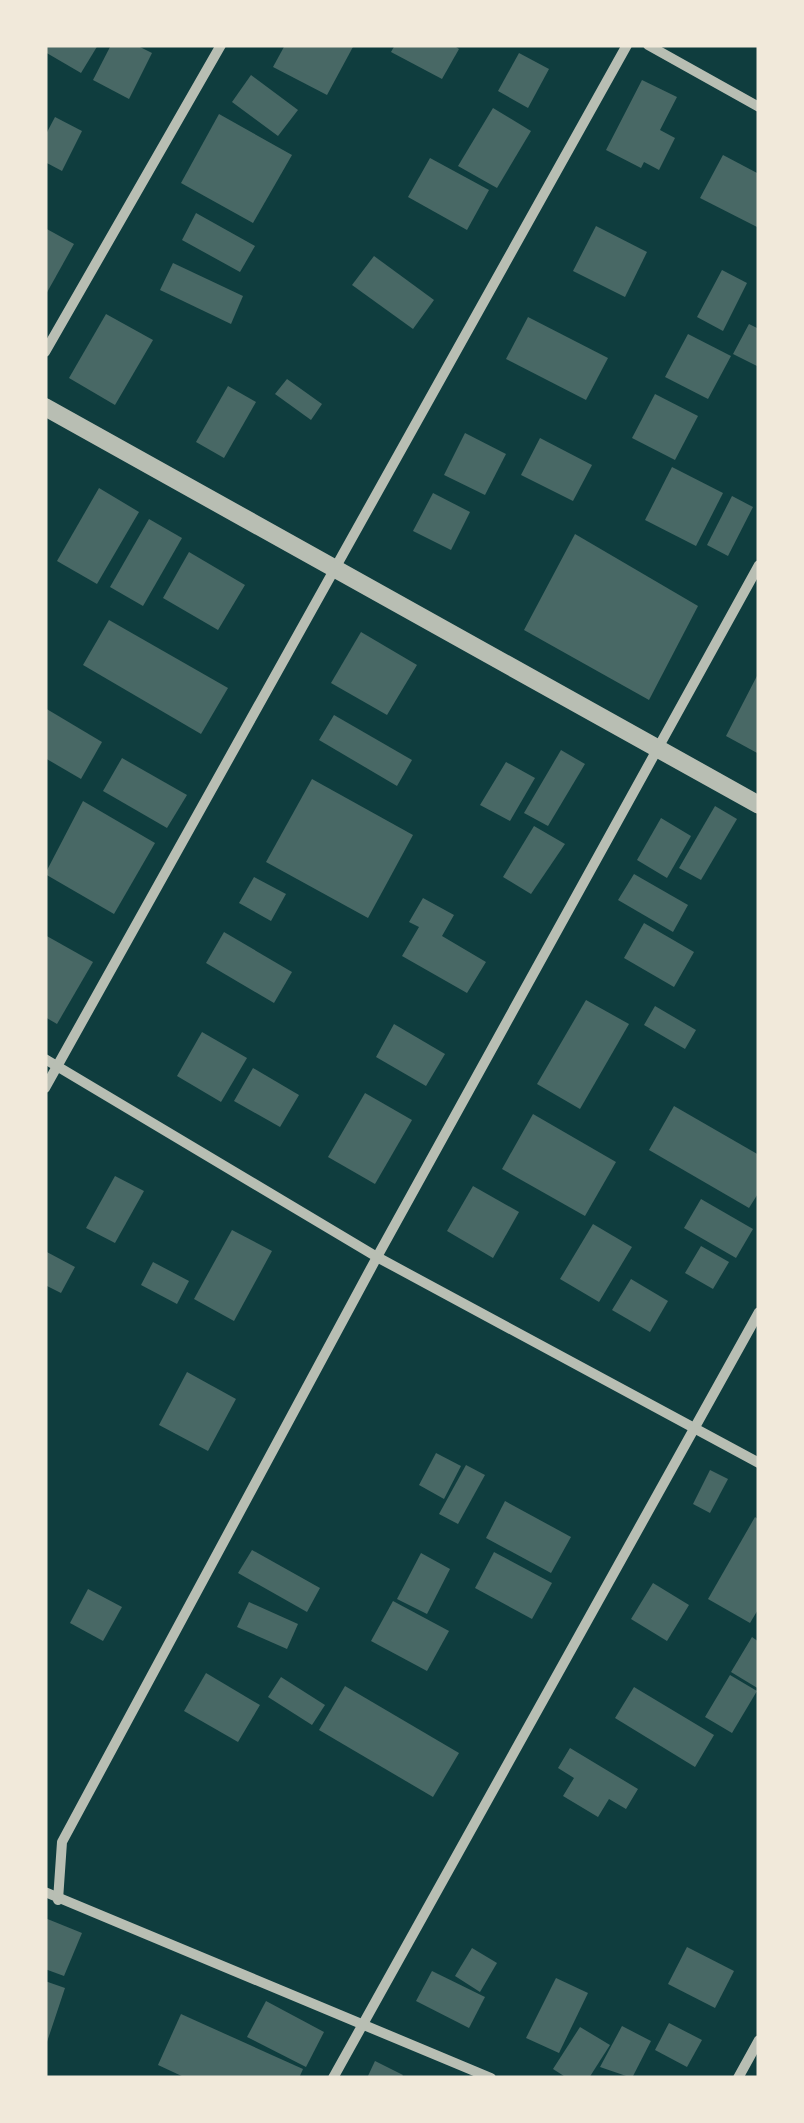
<svg xmlns="http://www.w3.org/2000/svg" width="804" height="2123" font-family="'Source Sans 3',sans-serif">
<rect width="100%" height="100%" fill="#0f3d3e"/>
<g fill="#486865">
<polygon points="45,45 98,45 81,73 45,52"/>
<polygon points="111,45 136,45 152,53 129,99 93,80"/>
<polygon points="285,45 354,45 327,95 273,67"/>
<polygon points="395,45 453,45 459,49 442,79 391,52"/>
<polygon points="519,53 549,69 528,108 498,91"/>
<polygon points="251,75 298,110 278,136 232,102"/>
<polygon points="642,80 677,97 660,130 675,138 659,170 644,162 641,168 606,150"/>
<polygon points="493,108 531,131 497,188 458,166"/>
<polygon points="219,114 292,155 253,223 181,183"/>
<polygon points="55,117 82,131 62,171 45,162 45,136"/>
<polygon points="723,155 759,174 759,228 700,198"/>
<polygon points="430,158 489,190 467,230 408,197"/>
<polygon points="196,213 255,246 240,272 182,240"/>
<polygon points="596,226 647,252 625,297 573,271"/>
<polygon points="45,228 74,244 45,296"/>
<polygon points="374,256 434,300 413,329 352,285"/>
<polygon points="173,263 243,296 231,324 160,290"/>
<polygon points="722,270 747,283 723,331 697,317"/>
<polygon points="106,314 153,340 115,405 69,378"/>
<polygon points="528,317 608,358 586,400 506,359"/>
<polygon points="749,324 759,329 759,367 733,354"/>
<polygon points="688,334 731,356 708,399 665,377"/>
<polygon points="287,379 322,404 311,420 275,394"/>
<polygon points="228,386 256,402 224,458 196,442"/>
<polygon points="655,394 698,416 675,460 632,438"/>
<polygon points="465,433 506,454 485,495 444,475"/>
<polygon points="540,438 592,465 573,501 521,475"/>
<polygon points="672,467 723,493 696,546 645,520"/>
<polygon points="99,488 139,512 97,584 57,561"/>
<polygon points="433,493 470,512 451,550 413,531"/>
<polygon points="732,496 753,507 728,556 707,545"/>
<polygon points="149,519 182,538 143,606 110,587"/>
<polygon points="575,534 698,606 649,700 524,630"/>
<polygon points="189,552 245,585 218,630 163,598"/>
<polygon points="109,620 228,688 201,734 83,665"/>
<polygon points="361,632 417,665 387,715 331,683"/>
<polygon points="759,672 759,754 726,736"/>
<polygon points="45,708 102,742 81,779 45,758"/>
<polygon points="334,715 412,760 397,786 319,740"/>
<polygon points="561,750 585,764 548,826 524,813"/>
<polygon points="122,758 187,795 167,828 103,791"/>
<polygon points="506,762 535,778 510,821 480,805"/>
<polygon points="312,779 413,835 368,918 266,862"/>
<polygon points="83,801 155,843 114,914 45,874"/>
<polygon points="715,806 737,819 701,880 679,868"/>
<polygon points="661,818 691,836 667,878 637,860"/>
<polygon points="534,826 565,844 531,894 503,877"/>
<polygon points="634,874 688,905 673,932 618,900"/>
<polygon points="254,877 286,894 271,921 239,903"/>
<polygon points="423,898 454,915 442,936 486,962 467,993 402,956 419,927 409,922"/>
<polygon points="644,923 694,952 674,987 624,958"/>
<polygon points="224,932 292,972 274,1003 206,963"/>
<polygon points="45,935 93,962 57,1024 45,1017"/>
<polygon points="586,1000 629,1024 580,1109 537,1084"/>
<polygon points="655,1006 696,1030 685,1049 644,1025"/>
<polygon points="394,1024 445,1054 426,1086 376,1057"/>
<polygon points="202,1032 247,1058 221,1102 177,1076"/>
<polygon points="253,1068 299,1095 280,1127 234,1101"/>
<polygon points="365,1093 412,1120 375,1184 328,1157"/>
<polygon points="674,1106 759,1155 759,1192 749,1208 649,1150"/>
<polygon points="533,1114 616,1162 585,1216 502,1169"/>
<polygon points="115,1176 144,1191 115,1243 86,1228"/>
<polygon points="473,1186 519,1212 493,1258 447,1231"/>
<polygon points="701,1199 753,1229 736,1258 684,1228"/>
<polygon points="593,1224 632,1247 599,1302 560,1279"/>
<polygon points="232,1230 272,1251 234,1321 194,1299"/>
<polygon points="701,1246 729,1262 713,1289 685,1273"/>
<polygon points="45,1251 75,1267 61,1293 45,1285"/>
<polygon points="153,1262 189,1281 177,1304 141,1285"/>
<polygon points="631,1279 668,1301 650,1332 612,1310"/>
<polygon points="187,1372 236,1399 208,1451 159,1425"/>
<polygon points="436,1453 461,1466 444,1499 419,1485"/>
<polygon points="466,1465 485,1475 458,1524 439,1514"/>
<polygon points="710,1470 728,1479 710,1513 693,1504"/>
<polygon points="505,1501 571,1537 551,1573 486,1538"/>
<polygon points="755,1517 759,1520 759,1608 750,1623 708,1599"/>
<polygon points="252,1550 320,1588 307,1612 238,1573"/>
<polygon points="494,1552 552,1583 532,1619 475,1588"/>
<polygon points="421,1553 450,1569 427,1614 397,1599"/>
<polygon points="653,1583 689,1605 667,1641 631,1619"/>
<polygon points="88,1589 122,1607 103,1641 70,1623"/>
<polygon points="393,1601 449,1631 427,1671 371,1641"/>
<polygon points="249,1602 298,1624 287,1649 237,1627"/>
<polygon points="752,1637 759,1642 759,1689 731,1672"/>
<polygon points="206,1673 260,1705 238,1742 184,1711"/>
<polygon points="730,1675 757,1691 732,1733 705,1717"/>
<polygon points="281,1677 325,1705 312,1725 268,1697"/>
<polygon points="345,1686 459,1753 433,1797 319,1730"/>
<polygon points="634,1687 714,1735 695,1767 615,1718"/>
<polygon points="570,1748 638,1789 626,1809 609,1799 598,1817 563,1796 574,1778 558,1768"/>
<polygon points="45,1918 82,1933 64,1976 45,1969"/>
<polygon points="687,1947 734,1971 715,2008 668,1984"/>
<polygon points="472,1948 497,1963 480,1992 455,1976"/>
<polygon points="432,1971 485,1997 469,2028 416,2001"/>
<polygon points="556,1978 588,1993 559,2053 526,2038"/>
<polygon points="45,1981 65,1988 46,2045 45,2045"/>
<polygon points="266,2001 324,2032 306,2067 247,2037"/>
<polygon points="181,2014 303,2069 299,2078 186,2078 158,2065"/>
<polygon points="669,2023 702,2040 687,2067 655,2050"/>
<polygon points="622,2026 651,2041 632,2078 600,2067"/>
<polygon points="580,2027 610,2045 589,2078 567,2078 553,2069"/>
<polygon points="375,2061 403,2075 401,2078 367,2078"/>
</g>
<g fill="none" stroke-linecap="round" stroke-linejoin="round">
<g stroke="#b8beb3" stroke-width="10">
<polyline points="648,45 759,107"/>
<polyline points="45,352 221,45"/>
<polyline points="45,1059 377,1257 759,1463"/>
<polyline points="45,1088 627,45"/>
<polyline points="45,1892 491,2078"/>
<polyline points="58,1900 62,1842 377,1257 759,565"/>
<polyline points="333,2078 759,1312"/>
<polyline points="738,2078 759,2040"/>
</g>
<polyline stroke="#b8beb3" stroke-width="18" points="45,407 759,805"/>
</g>
<rect width="804" height="2123" fill="none" stroke="#f1e9da" stroke-width="95"/>
</svg>
